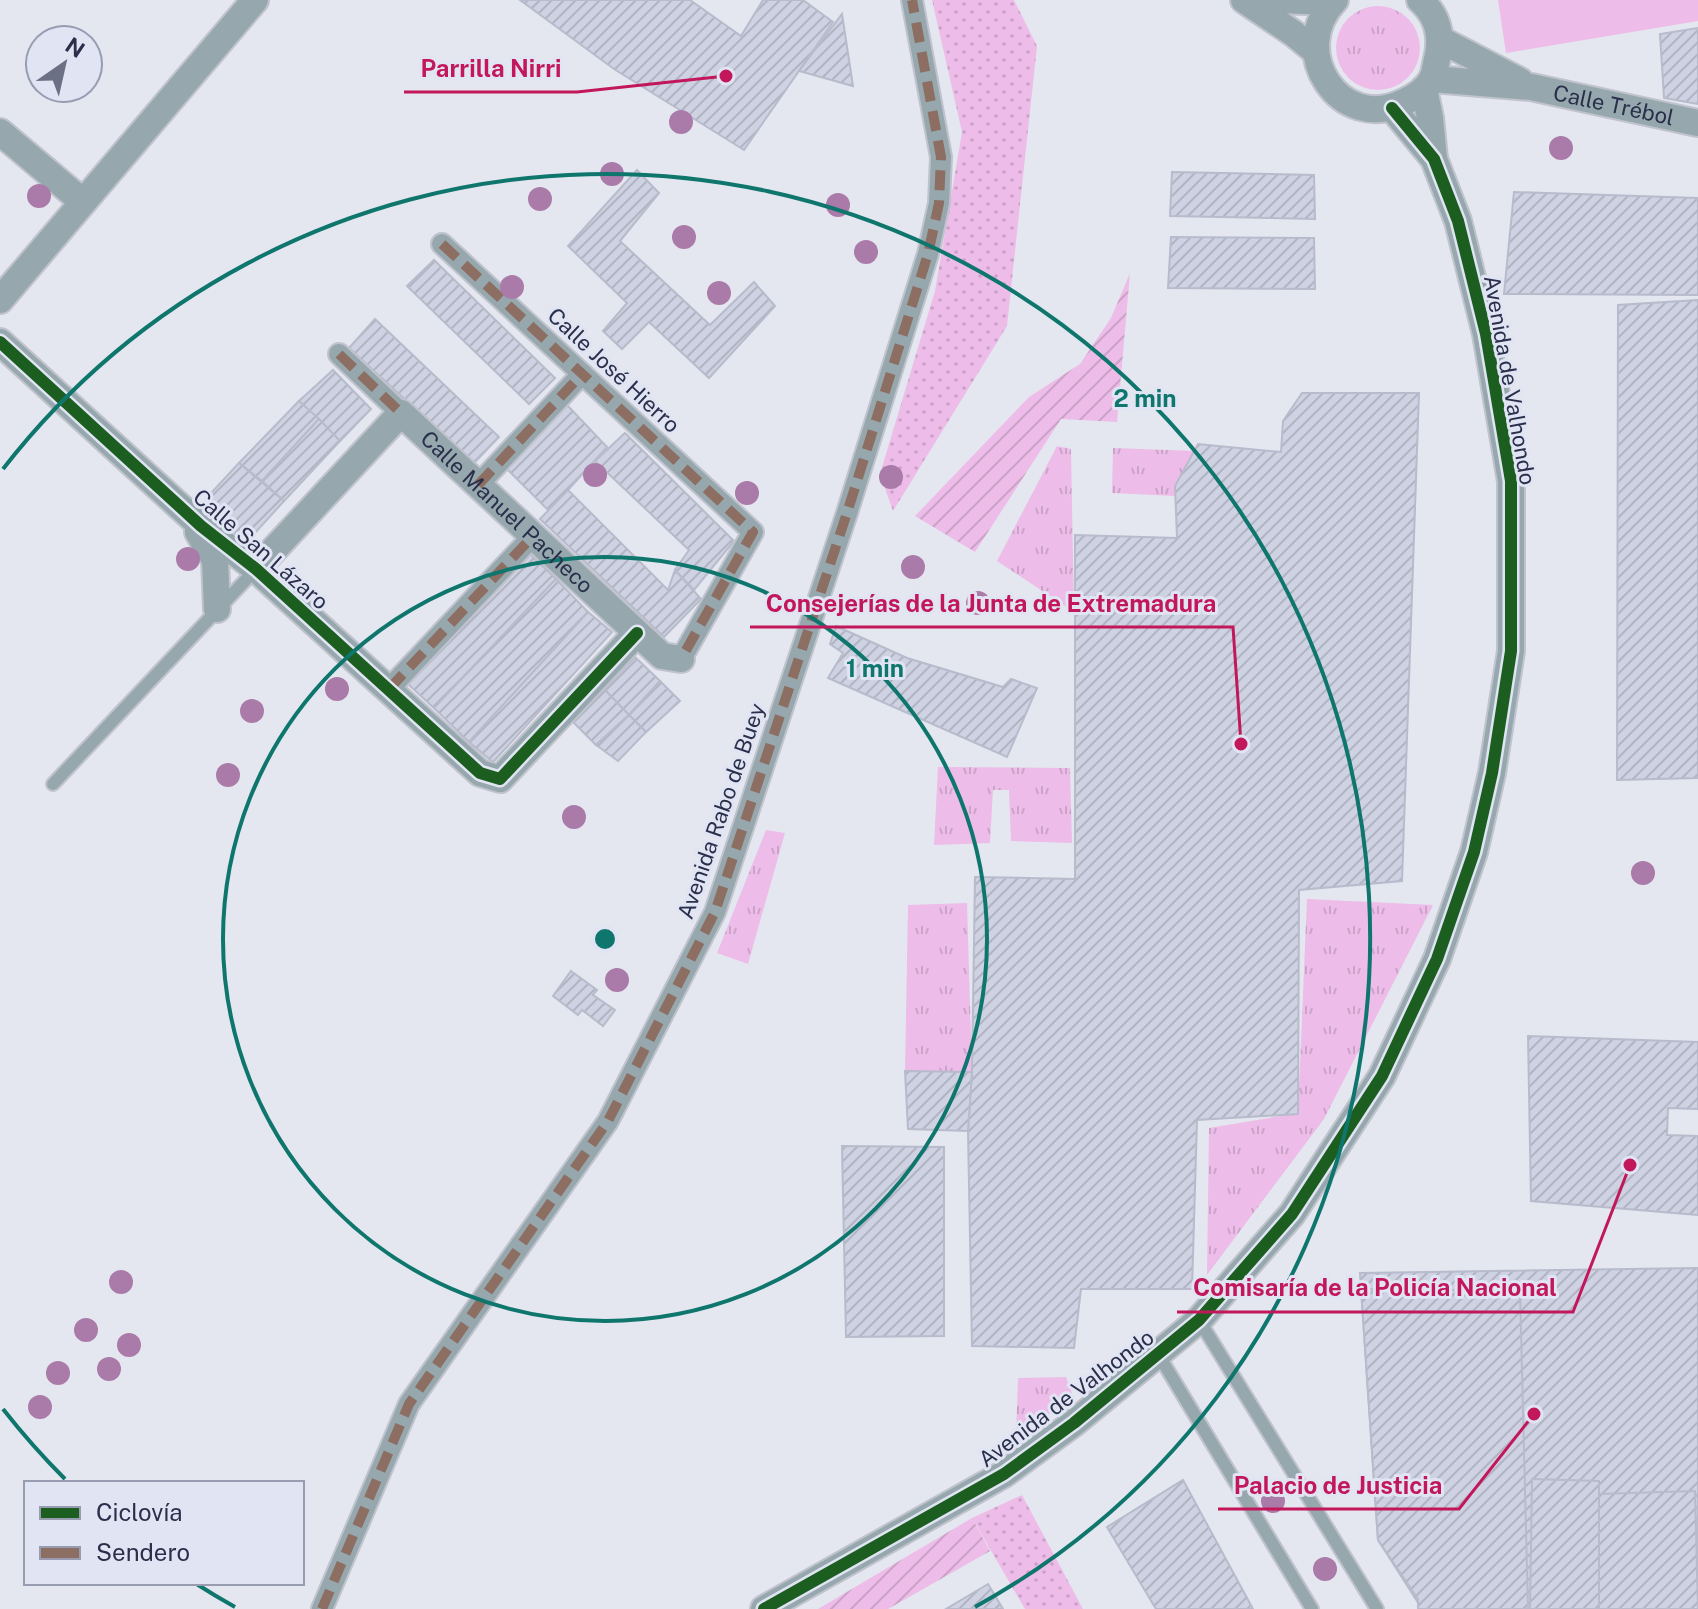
<svg xmlns="http://www.w3.org/2000/svg" width="1698" height="1609" font-family="'Public Sans',sans-serif">
<defs>
<pattern id="grass-tufts" width="24" height="20" patternUnits="userSpaceOnUse" patternTransform="scale(2)"><rect width="24" height="20" fill="#edbce8"/><path d="M3 7l-1-3M5 7V3M7 7l1-3M15 17l-1-3M17 17v-4M19 17l1-3" fill="none" stroke="#cba2c8"/></pattern>
<pattern id="park-dots" width="8" height="8" patternUnits="userSpaceOnUse" patternTransform="scale(2)"><rect width="8" height="8" fill="#edbce8"/><path d="M2 2h.1M6 6h.1" fill="none" stroke="#cba2c8" stroke-width="1.8" stroke-linecap="round"/></pattern>
<pattern id="garden-furrows" width="10" height="10" patternUnits="userSpaceOnUse" patternTransform="scale(2)"><rect width="10" height="10" fill="#edbce8"/><path d="M-1 1l2-2M0 10L10 0M9 11l2-2" fill="none" stroke="#cba2c8"/></pattern>
<pattern id="building-hatch" width="6" height="6" patternUnits="userSpaceOnUse" patternTransform="scale(2)"><rect width="6" height="6" fill="#ced2e2"/><path d="M-1 1l2-2M0 6l6-6M5 7l2-2" fill="none" stroke="#b1b5c3"/></pattern>
</defs>
<rect width="100%" height="100%" fill="#e4e7ef"/>
<g fill="url(#grass-tufts)">
<circle cx="1378" cy="48" r="42"/>
<polygon points="1057,446 1071,449 1074,612 997,561"/>
<polygon points="1113,448 1195,451 1175,486 1175,496 1112,493"/>
<polygon points="938,767 1070,768 1072,843 1011,841 1009,790 993,790 990,843 934,845"/>
<polygon points="766,830 785,833 748,964 717,953"/>
<polygon points="1307,899 1433,905 1324,1119 1207,1275 1209,1128 1298,1113"/>
<polygon points="967,903 972,1072 905,1071 908,905"/>
<polygon points="1066,1377 1072,1393 1064,1404 1016,1436 1018,1378"/>
</g>
<g fill="url(#park-dots)">
<polygon points="932,0 1014,0 1037,46 1007,326 893,511 880,474 935,291 962,132"/>
<polygon points="1022,1495 1083,1609 1025,1609 972,1518"/>
</g>
<g fill="url(#garden-furrows)">
<polygon points="1130,273 1117,422 1061,419 975,552 915,516 1029,397 1080,364 1111,318"/>
<polygon points="972,1518 990,1551 888,1609 818,1609"/>
</g>
<polygon fill="#edbce8" points="1498,0 1698,0 1698,21 1506,53"/>
<g fill="url(#building-hatch)" stroke="#b7bbcb" stroke-width="2">
<polygon points="520,0 690,0 741,36 763,0 803,0 833,22 744,150 614,69"/>
<polygon points="842,14 853,86 799,71"/>
<polygon points="1698,28 1698,104 1664,98 1660,34"/>
<polygon points="637,170 659,193 620,241 710,325 754,282 775,306 709,378 649,322 622,349 603,331 627,303 568,246"/>
<polygon points="1172,172 1314,175 1315,219 1170,216"/>
<polygon points="1514,192 1698,198 1698,295 1504,294"/>
<polygon points="1171,237 1314,238 1315,289 1168,288"/>
<polygon points="434,260 555,378 529,404 407,286"/>
<polygon points="1698,300 1698,778 1617,780 1618,305"/>
<polygon points="375,319 499,437 474,463 349,348"/>
<polygon points="333,370 371,409 340,441 299,401"/>
<polygon points="1302,393 1419,393 1402,881 1299,890 1298,1114 1197,1120 1192,1289 1081,1289 1074,1348 972,1346 968,1131 972,1072 975,877 1075,879 1075,535 1177,538 1175,486 1198,444 1281,452 1283,421"/>
<polygon points="299,401 319,419 262,481 239,463"/>
<polygon points="567,405 607,447 549,511 506,468"/>
<polygon points="319,419 340,441 284,501 262,481"/>
<polygon points="625,433 734,541 694,590 675,570 689,550 595,461"/>
<polygon points="239,463 284,501 245,544 215,520 211,493"/>
<polygon points="568,490 668,590 675,570 701,599 664,637 540,519"/>
<polygon points="530,554 556,579 434,708 408,684"/>
<polygon points="556,579 588,612 469,742 434,708"/>
<polygon points="588,612 612,632 493,762 469,742"/>
<polygon points="836,626 907,658 1003,687 1011,679 1037,688 1007,757 828,678 843,653 830,644"/>
<polygon points="635,657 660,681 629,715 604,689"/>
<polygon points="660,681 680,701 646,732 629,715"/>
<polygon points="604,689 629,715 596,745 573,722"/>
<polygon points="629,715 646,732 618,761 596,745"/>
<polygon points="571,971 597,990 593,995 615,1010 603,1026 582,1010 578,1015 553,996"/>
<polygon points="1528,1036 1698,1042 1698,1109 1668,1108 1667,1135 1698,1136 1698,1215 1531,1201"/>
<polygon points="905,1071 972,1072 968,1131 908,1129"/>
<polygon points="842,1146 944,1147 944,1336 846,1337"/>
<polygon points="1698,1268 1698,1609 1422,1609 1378,1540 1360,1273"/>
<polygon points="1361,1289 1520,1291 1528,1609 1418,1609 1418,1599 1378,1540"/>
<polygon points="1532,1479 1599,1481 1599,1609 1530,1609"/>
<polygon points="1183,1480 1253,1609 1156,1609 1107,1527"/>
<polygon points="1695,1491 1698,1609 1599,1609 1599,1494"/>
<polygon points="988,1584 1003,1609 946,1609"/>
</g>
<g fill="none" stroke-linecap="round" stroke-linejoin="round">
<g stroke="#c0c3cd" stroke-width="16">
<g id="service">
<polyline points="53,784 256,569"/>
<polyline points="1199,1320 1377,1609"/>
<polyline points="1158,1354 1312,1609"/>
</g>
</g>
<g stroke="#c0c3cd" stroke-width="24">
<g id="pedestrian">
<polyline points="442,244 753,532 681,659"/>
<polyline points="339,354 401,413"/>
<polyline points="478,485 582,374"/>
<polyline points="389,689 533,536"/>
<polyline points="322,1609 409,1404 608,1121 715,912 847,513 928,254 939,203 941,157 912,0"/>
</g>
</g>
<g stroke="#c0c3cd" stroke-width="30">
<g id="minor">
<polyline points="1244,0 1293,33 1315,51"/>
<polyline points="1278,0 1332,2"/>
<path d="M1335 0C1286 51 1340 134 1404 102 1415 97 1426 90 1432 79 1435 73 1436 62 1438 55 1442 34 1437 15 1420 0"/>
<polyline points="1441,40 1520,81"/>
<path id="s1" d="M1432 79 1531 87 1698 123"/>
<polyline points="1424,89 1430,118 1434,159"/>
<polyline points="0,132 83,202"/>
<polyline points="0,300 255,0"/>
<polyline points="0,342 201,526 256,569 480,773 500,779 637,633"/>
<polyline points="198,532 215,560 217,609"/>
<path id="s2" d="M256 569 401 413 662 656 681 659"/>
<polyline points="764,1609 1004,1474 1074,1423 1199,1320 1292,1214 1382,1076 1437,959 1474,852 1492,773 1511,651 1511,481 1486,334 1458,221 1434,159 1392,108"/>
</g>
</g>
<use href="#service" stroke="#96a8ae" stroke-width="12"/>
<use href="#pedestrian" stroke="#96a8ae" stroke-width="20"/>
<use href="#minor" stroke="#96a8ae" stroke-width="26"/>
<g stroke="#8d6e63" stroke-width="10" stroke-dasharray="20 10" stroke-linecap="butt">
<polyline points="442,244 753,532 681,659"/>
<polyline points="339,354 401,413"/>
<polyline points="478,485 582,374"/>
<polyline points="389,689 533,536"/>
<polyline points="322,1609 409,1404 608,1121 715,912 847,513 928,254 939,203 941,157 912,0"/>
</g>
<g stroke="#e0e4f3" stroke-width="17">
<g id="cycleway">
<polyline points="0,342 201,526 256,569 480,773 500,779 637,633"/>
<polyline points="764,1609 1004,1474 1074,1423 1199,1320 1292,1214 1382,1076 1437,959 1474,852 1492,773 1511,651 1511,481 1486,334 1458,221 1434,159 1392,108"/>
</g>
</g>
<use href="#cycleway" stroke="#1b5e20" stroke-width="12"/>
</g>
<g fill="#aa7aa8">
<circle cx="681" cy="122" r="12"/>
<circle cx="1561" cy="148" r="12"/>
<circle cx="612" cy="174" r="12"/>
<circle cx="39" cy="196" r="12"/>
<circle cx="540" cy="199" r="12"/>
<circle cx="838" cy="205" r="12"/>
<circle cx="684" cy="237" r="12"/>
<circle cx="866" cy="252" r="12"/>
<circle cx="512" cy="287" r="12"/>
<circle cx="719" cy="293" r="12"/>
<circle cx="595" cy="475" r="12"/>
<circle cx="891" cy="477" r="12"/>
<circle cx="747" cy="493" r="12"/>
<circle cx="188" cy="559" r="12"/>
<circle cx="913" cy="567" r="12"/>
<circle cx="978" cy="603" r="12"/>
<circle cx="337" cy="689" r="12"/>
<circle cx="252" cy="711" r="12"/>
<circle cx="228" cy="775" r="12"/>
<circle cx="574" cy="817" r="12"/>
<circle cx="1643" cy="873" r="12"/>
<circle cx="617" cy="980" r="12"/>
<circle cx="121" cy="1282" r="12"/>
<circle cx="86" cy="1330" r="12"/>
<circle cx="129" cy="1345" r="12"/>
<circle cx="109" cy="1369" r="12"/>
<circle cx="58" cy="1373" r="12"/>
<circle cx="40" cy="1407" r="12"/>
<circle cx="1273" cy="1501" r="12"/>
<circle cx="1325" cy="1569" r="12"/>
</g>
<g fill="none" stroke="#0f766e" stroke-width="4">
<circle cx="605" cy="939" r="382"/>
<path d="M235 1607A764 764 0 0 1 195 1583M65 1479A764 764 0 0 1 3 1409M3 469A764 764 0 1 1 975 1607"/>
</g>
<g text-anchor="middle" stroke-width="6" stroke-linejoin="round" paint-order="stroke">
<g font-size="22" fill="#2a304b" stroke="#e0e4f3">
<text dy="8" stroke="none"><textPath href="#s1" startOffset="184">Calle Trébol</textPath></text>
<text transform="translate(614 370) rotate(43)" y="8">Calle José Hierro</text>
<text transform="translate(1510 380) rotate(80)" y="8">Avenida de Valhondo</text>
<text dy="8" stroke="none"><textPath href="#s2" startOffset="358">Calle Manuel Pacheco</textPath></text>
<text transform="translate(261 549) rotate(41)" y="8">Calle San Lázaro</text>
<text transform="translate(721 811) rotate(-71)" y="8">Avenida Rabo de Buey</text>
<text transform="translate(1066 1398) rotate(-37)" y="8">Avenida de Valhondo</text>
</g>
</g>
<circle cx="605" cy="939" r="12" fill="#0f766e" stroke="#e0e4f3" stroke-width="4"/>
<g font-size="24" text-anchor="middle" font-weight="bold" fill="#0f766e" stroke="#e0e4f3" stroke-width="6" stroke-linejoin="round" paint-order="stroke">
<text x="1145" y="407">2 min</text>
<text x="875" y="677">1 min</text>
</g>
<path fill="none" stroke="#c2185b" stroke-width="3" d="M726 76L577 92H404M1241 744L1233 627H750M1630 1165L1573 1312H1177M1534 1414L1459 1509H1218"/>
<g fill="#c2185b" stroke="#e0e4f3" stroke-width="3">
<circle cx="726" cy="76" r="8"/>
<circle cx="1241" cy="744" r="8"/>
<circle cx="1630" cy="1165" r="8"/>
<circle cx="1534" cy="1414" r="8"/>
</g>
<g font-size="24" text-anchor="middle" font-weight="bold" fill="#c2185b" stroke="#e0e4f3" stroke-width="6" stroke-linejoin="round" paint-order="stroke">
<text x="491" y="77">Parrilla Nirri</text>
<text x="991" y="612">Consejerías de la Junta de Extremadura</text>
<text x="1375" y="1296">Comisaría de la Policía Nacional</text>
<text x="1338" y="1494">Palacio de Justicia</text>
</g>
<rect x="24" y="1481" width="280" height="104" fill="#e0e4f3" stroke="#979cb0" stroke-width="2"/>
<rect x="40" y="1507" width="40" height="12" fill="#1b5e20" stroke="#979cb0" stroke-width="2"/>
<text x="96" y="1521" font-size="24" fill="#2a304b">Ciclovía</text>
<rect x="40" y="1547" width="40" height="12" fill="#8d6e63" stroke="#979cb0" stroke-width="2"/>
<text x="96" y="1561" font-size="24" fill="#2a304b">Sendero</text>
<g transform="translate(64 64) rotate(34)"><circle r="38" fill="#e0e4f3" stroke="#979cb0" stroke-width="2"/>
<path d="M0-6L14 30L0 20L-14 30Z" fill="#6b7084"/>
<text y="-12" font-size="22" font-weight="bold" text-anchor="middle" fill="#2a304b">N</text>
</g>
</svg>
